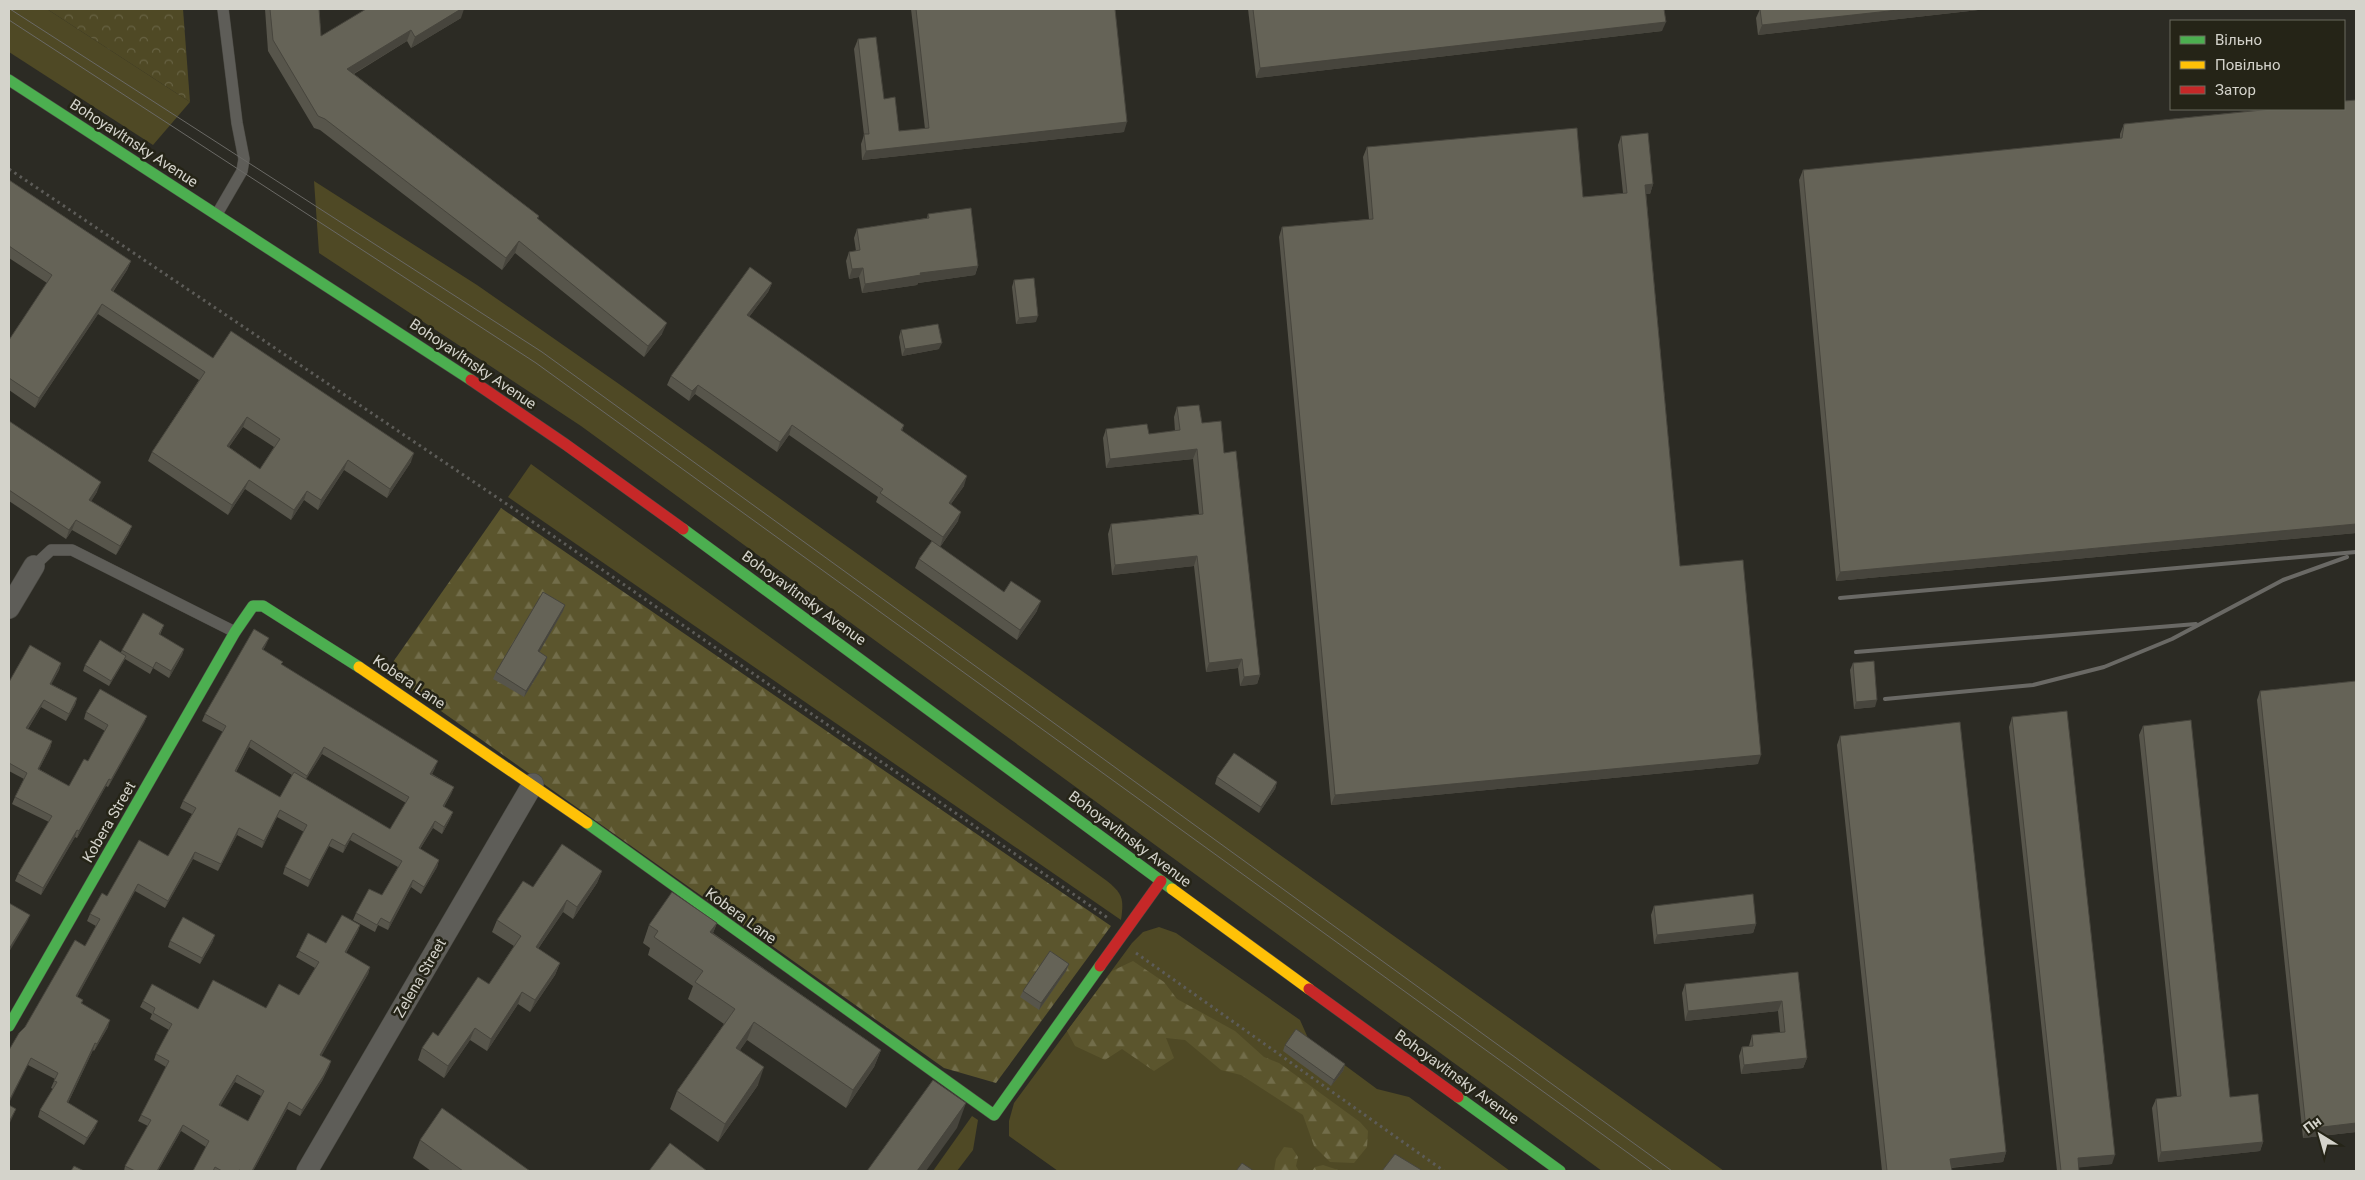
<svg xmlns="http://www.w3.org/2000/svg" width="2365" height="1180" font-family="Roboto,sans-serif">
<defs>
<pattern id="forest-firs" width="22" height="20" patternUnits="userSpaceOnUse" patternTransform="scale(1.25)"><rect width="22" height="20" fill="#5b552d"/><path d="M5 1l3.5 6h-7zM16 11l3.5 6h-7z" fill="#726d4a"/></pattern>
<pattern id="park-crowns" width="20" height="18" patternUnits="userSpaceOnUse" patternTransform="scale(1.25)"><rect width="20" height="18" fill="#4f4925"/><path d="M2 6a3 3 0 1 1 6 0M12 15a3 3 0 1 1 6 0" fill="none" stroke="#676243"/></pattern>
</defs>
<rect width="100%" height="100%" fill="#2c2b24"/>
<g fill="#4f4925">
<polygon points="9,9 47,9 190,102 153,145 9,52"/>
<polygon points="314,181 477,285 619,384 1724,1171 1602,1171 581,426 319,253"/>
<path d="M531 464 1107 881C1123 894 1124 899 1121 920L508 497Z"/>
<polygon points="1159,927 1176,933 1300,1020 1308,1038 1377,1089 1409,1097 1510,1171 1058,1171 1009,1136 1009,1121 1014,1103 1132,943 1143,932"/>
<polygon points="972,1116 978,1120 973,1150 957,1171 933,1171"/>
</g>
<g fill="url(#forest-firs)">
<polygon points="501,508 1111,926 996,1083 944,1068 386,672"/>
<polygon points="1133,961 1164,982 1177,999 1235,1031 1264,1057 1279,1063 1360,1122 1368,1131 1367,1147 1354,1163 1330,1162 1314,1146 1303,1115 1241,1075 1221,1070 1185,1040 1166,1038 1174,1058 1154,1071 1122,1049 1105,1060 1075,1046 1067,1031 1112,971"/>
<polygon points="1284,1147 1292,1148 1298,1157 1296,1166 1299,1171 1274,1171 1276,1159"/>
<polygon points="1323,1165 1341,1171 1312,1171 1315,1167"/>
</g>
<polygon fill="url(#park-crowns)" points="47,9 183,9 190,102"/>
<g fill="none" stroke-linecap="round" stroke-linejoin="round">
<g stroke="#4a4943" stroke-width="12">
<g id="lane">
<polyline points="217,214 242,171 244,159 237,123 223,9"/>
<polyline points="34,566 51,550 72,550 235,632"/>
</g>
</g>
<g stroke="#4a4943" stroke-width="22">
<g id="street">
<polyline points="9,608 34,566"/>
<polyline points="307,1171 533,784"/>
</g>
</g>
<g stroke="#4a4943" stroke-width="12">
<g id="fast">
<polyline points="9,80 471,380"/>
<polyline points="683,529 1172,889"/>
<polyline points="587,823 994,1115 1100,966"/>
<polyline points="9,1026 235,632 253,606 263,606 359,667"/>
<polyline points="1458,1097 1560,1171"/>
</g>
</g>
<g stroke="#4a4943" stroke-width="12">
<g id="slow">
<polyline points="359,667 587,823"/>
<polyline points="1172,889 1309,989"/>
</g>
</g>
<g stroke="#4a4943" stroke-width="12">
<g id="jam">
<polyline points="471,380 565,444 683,529"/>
<polyline points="1100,966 1161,881"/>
<polyline points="1309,989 1458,1097"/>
</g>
</g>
<g stroke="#5d5c58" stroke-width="3" stroke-dasharray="2.5 4" stroke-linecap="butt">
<polyline points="9,169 517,511 1108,918"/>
<polyline points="1136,953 1444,1171"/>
</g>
<use href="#lane" stroke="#5e5d58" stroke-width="11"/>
<use href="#street" stroke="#5e5d58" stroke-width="21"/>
<use href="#fast" stroke="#4caf50" stroke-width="11"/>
<use href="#slow" stroke="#ffc107" stroke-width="11"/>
<use href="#jam" stroke="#c62828" stroke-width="11"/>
<g stroke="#6a6965" stroke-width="1">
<polyline points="10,9 542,352 1672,1171"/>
<polyline points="9,20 536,363 1653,1171"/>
</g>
<g stroke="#6a6965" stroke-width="4">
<polyline points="1840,598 2356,552"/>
<polyline points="1856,652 2196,624"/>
<polyline points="1885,699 2033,685 2104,667 2172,639 2283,580 2347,557"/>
</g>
</g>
<g fill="#57554b" fill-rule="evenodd">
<polygon points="265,9 319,9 321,36 461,18 411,48 407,41 354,74 539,216 538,219 662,334 644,357 515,253 502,270 320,130 314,128 268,51"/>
<polygon points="911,9 1115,9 1124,132 862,160 861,144 864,135 854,49 858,39 884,99 899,131 925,129"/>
<polygon points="1248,9 1664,9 1662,31 1256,78"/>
<polygon points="1760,9 1987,9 1758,35 1756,18"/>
<polygon points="2356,100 2356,533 1836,581 1799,180 1803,170 2120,139 2120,134 2124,124"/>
<polygon points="1621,136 1653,184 1650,194 1646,194 1680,566 1758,764 1331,805 1279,237 1282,227 1369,219 1363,157 1367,147 1583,197 1623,193 1618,145"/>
<path d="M9 180 131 261 127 270 113 292 213 358 411 462 387 498 344 470 318 510 304 500 291 520 245 489 228 515 148 461 152 452 199 380 98 314 35 408 9 390V340L47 283 9 258ZM243 427 274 447 260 469 229 447Z"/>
<polygon points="928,214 978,266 975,275 918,283 917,285 862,293 859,277 849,279 846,261 849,252 856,251 854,238 857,229 927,218"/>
<polygon points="1014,280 1036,322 1016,324 1012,287"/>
<polygon points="772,283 768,292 749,317 904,425 902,431 964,486 951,504 958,521 940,547 1004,592 1037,611 1017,640 915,568 919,559 932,541 876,502 878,497 789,435 777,452 695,394 689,401 667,385 671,376"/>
<polygon points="901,330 939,349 902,356 899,337"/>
<polygon points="1177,407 1202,423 1224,453 1260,675 1257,684 1240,686 1238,668 1206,672 1194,566 1112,575 1108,534 1111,524 1199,514 1193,459 1106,468 1103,438 1106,429 1149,434 1175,431 1174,417"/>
<polygon points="9,421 97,492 91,501 132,526 128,535 116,555 72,530 66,539 9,501"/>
<polygon points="565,605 563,611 539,652 547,657 545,663 524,697 493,679 496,672"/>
<polygon points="164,625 160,635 184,649 182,655 169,678 153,668 150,674 125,659 109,686 83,671 85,665 121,652 122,650"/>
<path d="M266 645 263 650 282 665 435 768 432 774 454 787 451 794 444 807 453 812 450 819 442 834 433 828 420 849 439 860 437 867 421 894 411 887 388 930 378 925 375 932 353 920 356 913 382 895 398 867 350 840 343 853 329 846 308 887 283 874 285 867 304 832 277 817 262 848 237 835 218 871 193 859 165 908 135 891 77 997 83 1000 82 1003 108 1027 94 1051 93 1050 68 1103 95 1128 84 1145 38 1117 40 1110 53 1089 51 1088 55 1079 28 1065 25 1027 85 946 96 926 87 921 90 914 107 896 168 856 192 814 180 808 183 801 223 732 202 721 205 714ZM249 747 292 775 280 797 236 772ZM322 754 406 803 390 829 306 779Z"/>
<polygon points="61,663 59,670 51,684 77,698 75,705 66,721 41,707 28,729 52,741 50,748 39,769 69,786 88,761 105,731 84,719 86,712 147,716 144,723 108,787 106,786 77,838 75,837 41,895 15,881 18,874 49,822 12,804 15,797 24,779 9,771 9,682"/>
<polygon points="1853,663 1875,707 1854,709 1850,670"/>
<polygon points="2356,681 2356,1132 2303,1138 2257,700 2260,691"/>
<polygon points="2012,717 2112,1164 2079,1167 2079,1171 2057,1171 2009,727"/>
<polygon points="2143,726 2230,1097 2263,1142 2260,1151 2158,1162 2152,1108 2156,1099 2177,1097 2139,735"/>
<polygon points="1840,736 2006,1152 2003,1162 1951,1168 1952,1171 1882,1171 1837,745"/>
<polygon points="1217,777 1277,782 1275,789 1259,813 1215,784"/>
<polygon points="602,871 597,883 573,919 563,912 538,949 560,963 555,975 530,1012 518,1004 487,1051 470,1040 444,1078 418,1060 422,1048 438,1036 489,984 514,946 492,932 497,920 533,887"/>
<polygon points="1654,906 1756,924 1753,933 1654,944 1651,915"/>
<polygon points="717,923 713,933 881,1050 874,1067 846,1108 747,1040 740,1050 758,1085 718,1142 670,1109 677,1091 724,1024 688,999 693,986 648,955 650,948 643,943 649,925"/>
<path d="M360 925 358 931 346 953 370 967 368 974 321 1056 331 1061 329 1067 322 1081 300 1116 287 1109 253 1171H193L206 1147 181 1131 158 1171H124L125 1166 148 1126 138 1121 141 1115 166 1067 154 1060 156 1054 169 1030 150 1019 152 1014 140 1007 143 1001 198 1009 266 1008 299 995 315 968 296 957 299 951 326 943ZM235 1082 261 1096 248 1121 220 1106Z"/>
<polygon points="170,941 213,941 200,964 168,947"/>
<polygon points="1069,964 1066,971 1039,1010 1020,997 1023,991"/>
<polygon points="1798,972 1807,1058 1803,1068 1741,1074 1739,1056 1742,1047 1749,1046 1752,1035 1780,1032 1778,1011 1685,1021 1682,993 1685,984"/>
<polygon points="1285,1045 1345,1064 1343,1071 1331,1086 1283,1051"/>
<polygon points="420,1140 530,1171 431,1171 413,1158"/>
</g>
<g fill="#47453d">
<polygon points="461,9 464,9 461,18 411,48 415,37"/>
<polygon points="1907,9 1987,9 1758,35 1762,25"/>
<polygon points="1666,22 1662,31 1256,78 1260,68"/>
<polygon points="411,30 407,41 343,80 347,69"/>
<polygon points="1127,122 1124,132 862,160 866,151"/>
<polygon points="1653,184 1650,194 1642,194 1645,185"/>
<polygon points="519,241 515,253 502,270 506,258"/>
<polygon points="131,261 127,270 107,300 111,290"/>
<polygon points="978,266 975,275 918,283 917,285 862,293 865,284 920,273"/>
<polygon points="863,268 859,277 849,279 852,269"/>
<polygon points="772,283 768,292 743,325 747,315"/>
<polygon points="102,304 98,314 35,408 39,398"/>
<polygon points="1038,316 1036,322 1016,324 1019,318"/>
<polygon points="667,323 662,334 644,357 648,346"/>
<polygon points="942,343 939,349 902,356 905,349"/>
<polygon points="698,385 695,394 689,401 692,391"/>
<polygon points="247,417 243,427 223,455 227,446"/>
<polygon points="792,425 789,435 777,452 780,442"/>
<polygon points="1197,449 1193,459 1106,468 1110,459"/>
<polygon points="414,453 411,462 387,498 390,489"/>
<polygon points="348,460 344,470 318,510 321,500"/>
<polygon points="967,476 964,486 945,512 949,503"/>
<polygon points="249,480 245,489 228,515 232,505"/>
<polygon points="101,482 97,492 86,510 89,500"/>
<polygon points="307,491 304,500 291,520 294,510"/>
<polygon points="961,512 958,521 940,547 943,537"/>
<polygon points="76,520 72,530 66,539 69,530"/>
<polygon points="2356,524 2356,533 1836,581 1840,572"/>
<polygon points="132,526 128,535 116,555 120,546"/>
<polygon points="1197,556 1194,566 1112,575 1115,565"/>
<polygon points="1041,601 1037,611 1017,640 1020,630"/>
<polygon points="565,605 563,611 536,658 538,651"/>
<polygon points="269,638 266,645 259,656 262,649"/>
<polygon points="184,649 182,655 169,678 171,671"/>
<polygon points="126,656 124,661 109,686 111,681"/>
<polygon points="547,657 545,663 524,697 526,691"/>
<polygon points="1242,659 1238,668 1206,672 1209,663"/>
<polygon points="61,663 59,670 48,691 50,684"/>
<polygon points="1260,675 1257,684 1240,686 1244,677"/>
<polygon points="77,698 75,705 66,721 69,714"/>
<polygon points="44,700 41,707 24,735 26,728"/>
<polygon points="1877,700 1875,707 1854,709 1856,702"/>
<polygon points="147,716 144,723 108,787 111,780"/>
<polygon points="251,740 249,747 232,778 235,771"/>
<polygon points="52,741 50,748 36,775 38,769"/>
<polygon points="324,747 322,754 304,783 307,776"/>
<polygon points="1761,755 1758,764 1331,805 1335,795"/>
<polygon points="438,761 435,768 428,781 430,774"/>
<polygon points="109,779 106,786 77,838 79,831"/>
<polygon points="1277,782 1275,789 1259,813 1261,807"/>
<polygon points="454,787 451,794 440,813 443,806"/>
<polygon points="280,810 277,817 262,848 264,841"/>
<polygon points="453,812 450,819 442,834 444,827"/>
<polygon points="435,821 433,828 416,855 419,848"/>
<polygon points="239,828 237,835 218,871 221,864"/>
<polygon points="77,830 75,837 41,895 43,888"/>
<polygon points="353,833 350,840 343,853 345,846"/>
<polygon points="332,839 329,846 308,887 310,880"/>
<polygon points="195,852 193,859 165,908 168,901"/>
<polygon points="439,860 437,867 421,894 424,887"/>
<polygon points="602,871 597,883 573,919 577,907"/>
<polygon points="413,880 411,887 388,930 390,923"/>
<polygon points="138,884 135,891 74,1003 76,996"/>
<polygon points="567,900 563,912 531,959 536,947"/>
<polygon points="30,915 27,922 9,952 9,949"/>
<polygon points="717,923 710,940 710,932"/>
<polygon points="1756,924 1753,933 1654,944 1657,935"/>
<polygon points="360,925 358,931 343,958 345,952"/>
<polygon points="215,935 213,941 200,964 202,958"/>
<polygon points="560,963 555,975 530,1012 535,1000"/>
<polygon points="1069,964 1066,971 1039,1010 1041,1003"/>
<polygon points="370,967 368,974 318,1062 320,1055"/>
<polygon points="522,992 518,1004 487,1051 491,1039"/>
<polygon points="1782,1001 1778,1011 1685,1021 1688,1011"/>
<polygon points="110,1020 108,1027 94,1051 97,1044"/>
<polygon points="754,1022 747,1040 729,1066 736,1048"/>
<polygon points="475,1028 470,1040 444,1078 448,1066"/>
<polygon points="95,1043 93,1050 65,1109 67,1102"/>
<polygon points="881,1050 874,1067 846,1108 853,1090"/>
<polygon points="31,1058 28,1065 9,1103 9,1101"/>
<polygon points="1807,1058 1803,1068 1741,1074 1744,1065"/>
<polygon points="331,1061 322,1081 300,1116 302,1110"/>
<polygon points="1345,1064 1343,1071 1331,1086 1334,1080"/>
<polygon points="764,1067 758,1085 718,1142 725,1124"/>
<polygon points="237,1075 235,1082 217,1112 219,1105"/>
<polygon points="289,1102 287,1109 253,1171 252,1171"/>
<polygon points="966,1103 957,1128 926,1171 917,1171"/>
<polygon points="16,1109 13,1116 9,1125 9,1122"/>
<polygon points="98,1121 95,1128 84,1145 87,1138"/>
<polygon points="2356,1123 2356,1132 2303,1138 2306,1129"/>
<polygon points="183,1125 181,1131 158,1171 157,1171"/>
<polygon points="2263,1142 2260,1151 2158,1162 2161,1152"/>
<polygon points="2006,1152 2003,1162 1947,1168 1950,1159"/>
<polygon points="2115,1155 2112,1164 2075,1168 2078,1158"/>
</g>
<g fill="#656357" stroke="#47453d" fill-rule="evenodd">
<polygon points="270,9 319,9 321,36 366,9 461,9 415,37 411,30 347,69 539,216 537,218 667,323 648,346 519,241 506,258 325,119 318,116 273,40"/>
<polygon points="916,9 1115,9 1127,122 866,151 864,134 869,134 858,39 876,37 884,99 895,97 899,131 929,128"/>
<polygon points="1253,9 1664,9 1666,22 1260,68"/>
<polygon points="1760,9 1907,9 1762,25"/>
<polygon points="2356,100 2356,524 1840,572 1803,170 2122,138 2124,124 2272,109 2344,109 2344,101"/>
<polygon points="1577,128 1583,197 1627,193 1621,136 1648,133 1653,184 1645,185 1680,566 1743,560 1761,755 1335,795 1282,227 1373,219 1367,147"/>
<path d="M9 180 131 261 111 290 213 358 231 331 414 453 390 489 348 460 321 500 307 491 294 510 249 480 232 505 152 452 205 372 102 304 39 398 9 378V340L52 275 9 246ZM247 417 280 439 260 469 227 446Z"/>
<polygon points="971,208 978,266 920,273 921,275 865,284 863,268 852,269 849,252 860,250 857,229 929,218 928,214"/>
<polygon points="750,267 772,283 747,315 904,425 901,430 967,476 949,503 961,512 943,537 880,493 883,489 792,425 780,442 698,385 692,391 671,376"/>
<polygon points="1034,278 1038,316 1019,318 1014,280"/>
<polygon points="938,324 942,343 905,349 901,330"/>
<polygon points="1199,405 1202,423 1221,421 1224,453 1236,451 1260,675 1244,677 1242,659 1209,663 1197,556 1115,565 1111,524 1203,514 1197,449 1110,459 1106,429 1147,424 1149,434 1180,430 1177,407"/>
<polygon points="9,421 101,482 89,500 132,526 120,546 76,520 69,530 9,490"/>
<polygon points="932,541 1004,592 1011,581 1041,601 1020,630 919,559"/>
<polygon points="543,592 565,605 538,651 547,657 526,691 496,672"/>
<polygon points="143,613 164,625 159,634 184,649 171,671 156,662 153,668 122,650"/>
<path d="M254 629 269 638 262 649 283 662 281 664 438 761 430 774 454 787 443 806 453 812 444 827 435 821 419 848 439 860 424 887 413 880 390 923 381 918 377 925 356 913 369 889 382 895 402 861 353 833 345 846 332 839 310 880 285 867 307 825 280 810 264 841 239 828 221 864 195 852 168 901 138 884 76 996 83 1000 81 1003 110 1020 97 1044 95 1043 67 1102 98 1121 87 1138 40 1110 57 1082 54 1081 58 1073 31 1058 9 1101V1050L19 1033 25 1027 75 940 85 946 100 919 90 914 102 893 107 896 139 840 168 856 196 808 183 801 226 726 205 714ZM251 740 307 776 324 747 409 797 390 829 294 772 280 797 235 771Z"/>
<polygon points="100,640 126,656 111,681 85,665"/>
<polygon points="30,645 61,663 50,684 77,698 69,714 44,700 26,728 52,741 38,769 69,786 84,759 88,761 108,725 86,712 100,689 147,716 111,780 109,779 79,831 77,830 43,888 18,874 52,816 15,797 27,773 9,763 9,682"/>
<polygon points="1874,661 1877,700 1856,702 1853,663"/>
<polygon points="2356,681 2356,1123 2306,1129 2260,691"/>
<polygon points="2067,711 2115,1155 2078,1158 2079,1171 2061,1171 2012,717"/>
<polygon points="2191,720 2230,1097 2258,1094 2263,1142 2161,1152 2156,1099 2181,1096 2143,726"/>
<polygon points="1960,722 2006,1152 1950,1159 1952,1171 1887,1171 1840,736"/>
<polygon points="1234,753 1277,782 1261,807 1217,777"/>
<polygon points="562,844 602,871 577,907 567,900 536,947 560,963 535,1000 522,992 491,1039 475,1028 448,1066 422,1048 433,1032 438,1036 478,977 489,984 521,936 497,920 523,881 533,887"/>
<polygon points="672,892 717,923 710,932 881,1050 853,1090 754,1022 736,1048 764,1067 725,1124 677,1091 735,1009 695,982 703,971 654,937 658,931 649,925"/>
<polygon points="1753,894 1756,924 1657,935 1654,906"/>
<polygon points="9,903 30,915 9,949"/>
<path d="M342 915 360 925 345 952 370 967 320 1055 331 1061 324 1075 302 1110 289 1102 252 1171H241L239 1170V1171H222L215 1167 213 1171H193L209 1141 183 1125 157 1171H135L125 1166 151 1120 141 1115 169 1061 156 1054 172 1024 153 1013 155 1008 143 1001 152 984 198 1009 213 980 266 1008 279 984 299 995 319 962 299 951 308 933 326 943ZM237 1075 264 1091 248 1121 219 1105Z"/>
<polygon points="183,917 215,935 202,958 170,941"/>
<polygon points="1050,951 1069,964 1041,1003 1023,991"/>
<polygon points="1798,972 1807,1058 1744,1065 1742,1047 1753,1046 1752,1035 1785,1032 1782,1001 1688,1011 1685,984"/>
<polygon points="1296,1029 1345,1064 1334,1080 1285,1045"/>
<polygon points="933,1080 966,1103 917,1171 867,1171"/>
<polygon points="9,1105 16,1109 9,1122"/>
<polygon points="442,1108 530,1171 463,1171 420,1140"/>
<polygon points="670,1143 707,1171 649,1171"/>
<polygon points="1395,1154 1423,1171 1382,1171"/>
<polygon points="1242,1163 1254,1171 1236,1171"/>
<polygon points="74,1166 84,1171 71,1171"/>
</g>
<g text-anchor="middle" stroke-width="5" stroke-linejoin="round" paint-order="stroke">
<g font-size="15" fill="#d4d3cb" stroke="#252417">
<text transform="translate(134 143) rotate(33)" y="5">Bohoyavltnsky Avenue</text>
<text transform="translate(473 364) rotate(34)" y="5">Bohoyavltnsky Avenue</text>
<text transform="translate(804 598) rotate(36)" y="5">Bohoyavltnsky Avenue</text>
<text transform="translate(409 682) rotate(34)" y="5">Kobera Lane</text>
<text transform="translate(109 822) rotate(-60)" y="5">Kobera Street</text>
<text transform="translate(1130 839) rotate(37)" y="5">Bohoyavltnsky Avenue</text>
<text transform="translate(741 916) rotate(36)" y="5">Kobera Lane</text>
<text transform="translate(420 978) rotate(-60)" y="5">Zelena Street</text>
<text transform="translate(1457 1077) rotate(36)" y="5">Bohoyavltnsky Avenue</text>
</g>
</g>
<rect width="2365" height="1180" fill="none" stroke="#d4d3cb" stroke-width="20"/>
<rect x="2170" y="20" width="175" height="90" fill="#252417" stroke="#6b6a5f"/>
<rect x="2180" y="36" width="25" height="8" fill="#4caf50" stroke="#6b6a5f"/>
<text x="2215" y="45" font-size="15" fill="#d4d3cb">Вільно</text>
<rect x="2180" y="61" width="25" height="8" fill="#ffc107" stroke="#6b6a5f"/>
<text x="2215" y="70" font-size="15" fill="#d4d3cb">Повільно</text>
<rect x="2180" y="86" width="25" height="8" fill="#c62828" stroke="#6b6a5f"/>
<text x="2215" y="95" font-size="15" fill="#d4d3cb">Затор</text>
<g transform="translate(2320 1135) rotate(323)" stroke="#252417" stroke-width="4" paint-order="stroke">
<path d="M0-4L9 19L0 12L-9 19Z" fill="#d4d3cb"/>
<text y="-8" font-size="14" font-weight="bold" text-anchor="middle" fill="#d4d3cb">Пн</text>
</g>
</svg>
